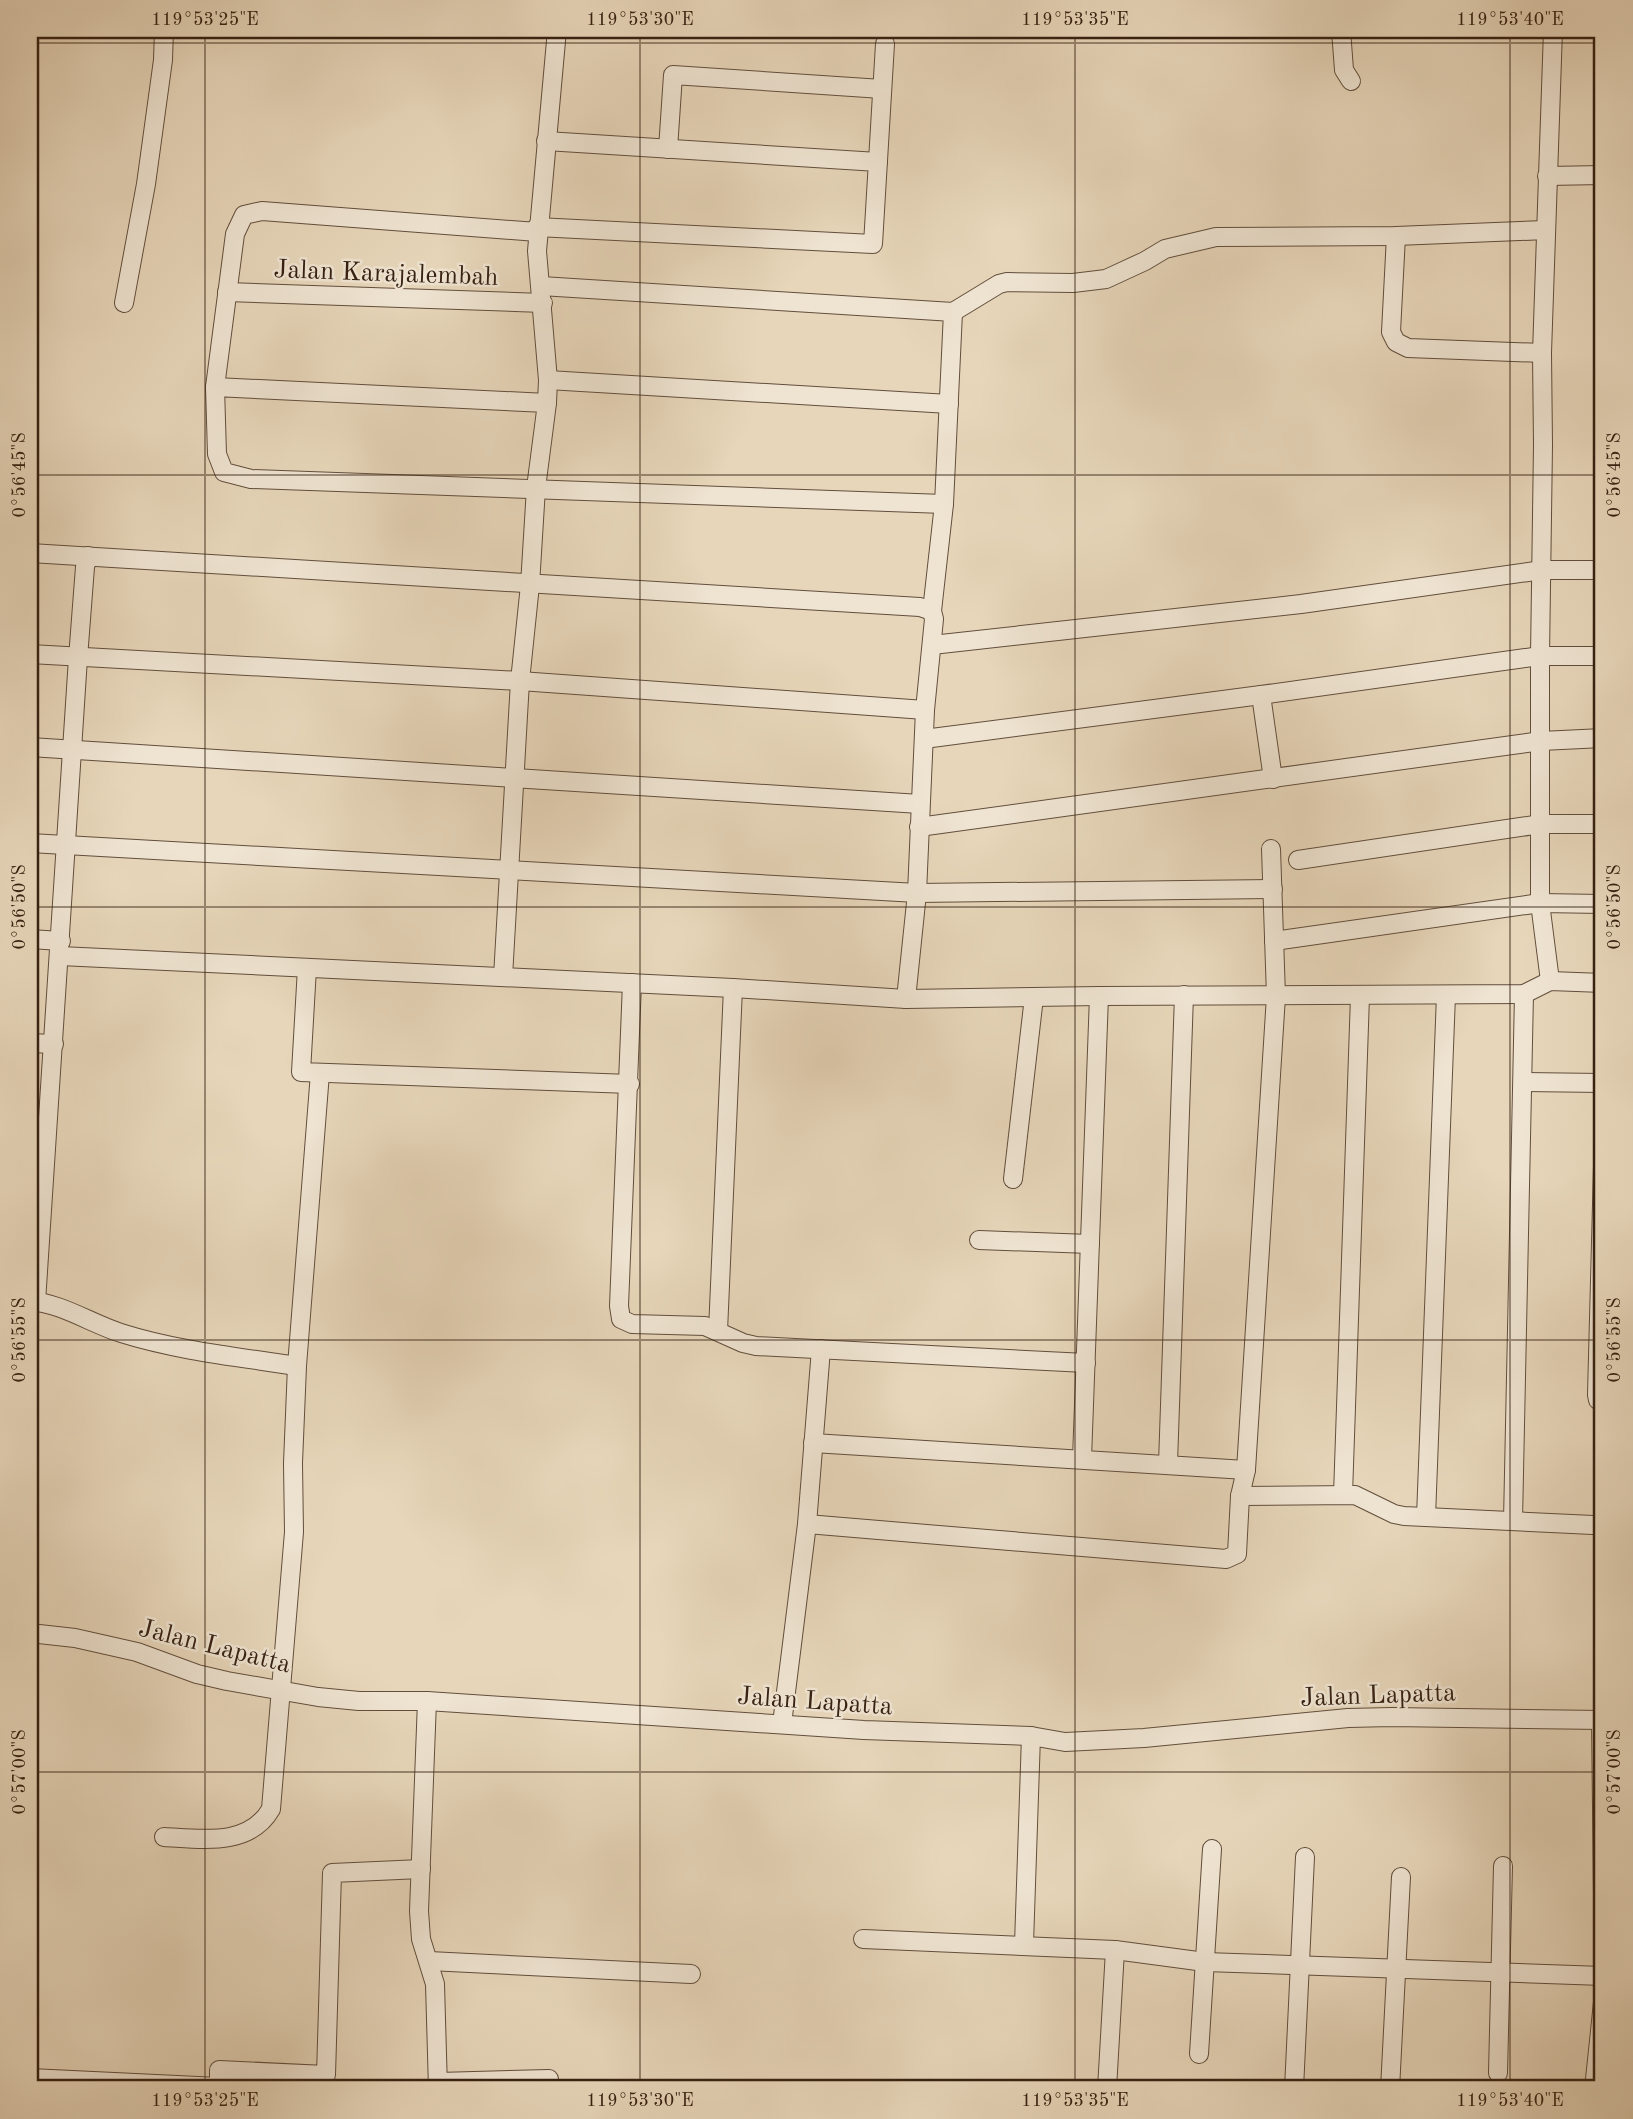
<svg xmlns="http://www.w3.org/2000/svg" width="1633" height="2119" font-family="'Old Standard TT',serif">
<rect width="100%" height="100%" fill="#e7d6ba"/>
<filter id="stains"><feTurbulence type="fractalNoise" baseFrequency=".00286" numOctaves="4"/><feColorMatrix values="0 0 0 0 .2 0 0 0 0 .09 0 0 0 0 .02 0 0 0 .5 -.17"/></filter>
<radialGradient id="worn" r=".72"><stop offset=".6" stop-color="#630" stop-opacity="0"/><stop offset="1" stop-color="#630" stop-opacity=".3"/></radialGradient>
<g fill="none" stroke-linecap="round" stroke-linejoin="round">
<g stroke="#624e3c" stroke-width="20">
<g id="street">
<polyline points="1341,30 1344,70 1351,81"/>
<polyline points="546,141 878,162"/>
<polyline points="668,149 673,75 882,89"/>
<polyline points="1547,176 1603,175"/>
<polyline points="537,227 873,244 885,44"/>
<polyline points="1396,236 1391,332 1396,342 1408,348 1542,353"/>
<polyline points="541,286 953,312 944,504 932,611 934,619 925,710 917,893 906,999"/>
<polyline points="227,292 543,303"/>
<polyline points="124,303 146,184 163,60 164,30"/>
<polyline points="953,312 999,284 1007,282 1073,283 1106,279 1145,261 1165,249 1216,237 1396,236 1546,230"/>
<polyline points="548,380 949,404"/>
<polyline points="215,387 235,234 244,215 262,211 537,232"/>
<polyline points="547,403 215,387 217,454 224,472 251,479 944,504"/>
<polyline points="30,553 920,607 932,611"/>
<polyline points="932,645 1301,604 1542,570 1603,570"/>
<polyline points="30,654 520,681 925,710"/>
<polyline points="1261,695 1273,779"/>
<polyline points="924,739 1261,695 1540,656 1603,656"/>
<polyline points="30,747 920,804"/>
<polyline points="919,827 1541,741 1603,738"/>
<polyline points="30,843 917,893 1273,889"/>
<polyline points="1298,860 1541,824 1603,824"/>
<polyline points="30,939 61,941"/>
<polyline points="1274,941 1540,903 1603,904"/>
<polyline points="60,956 733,988 906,999 1099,996 1524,994 1550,981 1603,983"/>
<polyline points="307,968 301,1072 630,1084"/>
<polyline points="503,977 520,681 530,585 536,488 547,403 548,380 537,251 557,30"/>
<polyline points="1550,981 1540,903 1540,656 1543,445 1542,353 1553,30"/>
<polyline points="632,983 619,1306 621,1319 632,1324 705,1326 743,1343 756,1346 1086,1363"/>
<polyline points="30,1043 54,1044"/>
<polyline points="1523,1082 1603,1083"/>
<polyline points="1603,1166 1597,1395 1598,1400 1603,1404"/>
<polyline points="1013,1179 1034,997"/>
<polyline points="979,1240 1090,1244"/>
<path d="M30 1301C61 1303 92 1324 121 1333 178 1351 239 1357 297 1366"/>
<polyline points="36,1302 78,658 85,567 88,556"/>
<polyline points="718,1331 733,988"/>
<polyline points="1603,1404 1603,1463"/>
<polyline points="813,1443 1246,1470"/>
<polyline points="1082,1459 1099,996"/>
<polyline points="1168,1464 1184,995"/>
<polyline points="1343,1495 1360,996"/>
<polyline points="1240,1496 1355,1495 1394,1514 1404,1516 1593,1525 1603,1527"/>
<polyline points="1426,1517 1446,995"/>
<polyline points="1513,1521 1524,994"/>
<polyline points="807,1524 1226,1559 1237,1554 1240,1496 1246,1470 1276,996 1271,849"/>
<polyline points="30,1633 75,1638 137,1652 197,1674 227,1681 318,1697 359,1701 427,1701 864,1730 1031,1736 1065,1742 1144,1738 1348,1718 1392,1717 1603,1720"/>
<polyline points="427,1701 419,1911 421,1939 435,1984 438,2089"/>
<polyline points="1601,1720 1603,1893"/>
<polyline points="782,1724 807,1524 821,1349"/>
<path d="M164 1837C202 1839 249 1847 271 1809L294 1532 293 1463 297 1366 320 1073"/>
<polyline points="863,1939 1115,1950 1205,1962 1603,1976"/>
<polyline points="1024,1944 1031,1736"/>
<polyline points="429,1961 691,1974"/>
<polyline points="1199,2054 1212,1849"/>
<polyline points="1498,2073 1503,1866"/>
<polyline points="30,2078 219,2087 219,2070 326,2075 332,1873 421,1869"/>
<polyline points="438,2082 549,2079"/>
<polyline points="1107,2089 1115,1950"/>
<polyline points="1294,2089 1305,1857"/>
<polyline points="1390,2089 1401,1877"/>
<polyline points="1594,2089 1603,2002"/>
</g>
</g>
<use href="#street" stroke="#efe4d2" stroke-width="18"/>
</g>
<path fill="none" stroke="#362112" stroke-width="2" stroke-opacity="0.45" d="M205 30V2089M640 30V2089M1075 30V2089M1510 30V2089M30 43H1603M30 475H1603M30 907H1603M30 1340H1603M30 1772H1603"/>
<g text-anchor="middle" stroke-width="5" stroke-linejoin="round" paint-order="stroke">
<g font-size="26" fill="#362112" stroke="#efe4d2">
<text transform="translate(386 272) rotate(2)" y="9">Jalan Karajalembah</text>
<text transform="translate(215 1645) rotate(14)" y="9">Jalan Lapatta</text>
<text transform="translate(1378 1694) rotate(-2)" y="9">Jalan Lapatta</text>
<text transform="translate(815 1700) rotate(4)" y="9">Jalan Lapatta</text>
</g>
</g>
<rect width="1633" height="2119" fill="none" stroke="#e7d6ba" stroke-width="77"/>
<rect x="38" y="38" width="1556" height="2042" fill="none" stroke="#362112" stroke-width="2.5"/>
<g font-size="18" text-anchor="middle" fill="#362112">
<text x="205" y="25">119°53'25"E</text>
<text x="640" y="25">119°53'30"E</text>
<text x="1075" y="25">119°53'35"E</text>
<text x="1510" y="25">119°53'40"E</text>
<text transform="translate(19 475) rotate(-90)" y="6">0°56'45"S</text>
<text transform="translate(1614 475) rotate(-90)" y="6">0°56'45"S</text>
<text transform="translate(19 907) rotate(-90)" y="6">0°56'50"S</text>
<text transform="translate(1614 907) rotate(-90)" y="6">0°56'50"S</text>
<text transform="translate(19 1340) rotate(-90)" y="6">0°56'55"S</text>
<text transform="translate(1614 1340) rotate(-90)" y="6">0°56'55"S</text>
<text transform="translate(19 1772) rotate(-90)" y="6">0°57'00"S</text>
<text transform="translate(1614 1772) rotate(-90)" y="6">0°57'00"S</text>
<text x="205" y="2106">119°53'25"E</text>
<text x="640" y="2106">119°53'30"E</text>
<text x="1075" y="2106">119°53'35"E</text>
<text x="1510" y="2106">119°53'40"E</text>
</g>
<rect width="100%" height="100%" filter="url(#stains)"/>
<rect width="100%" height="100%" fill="url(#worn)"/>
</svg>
